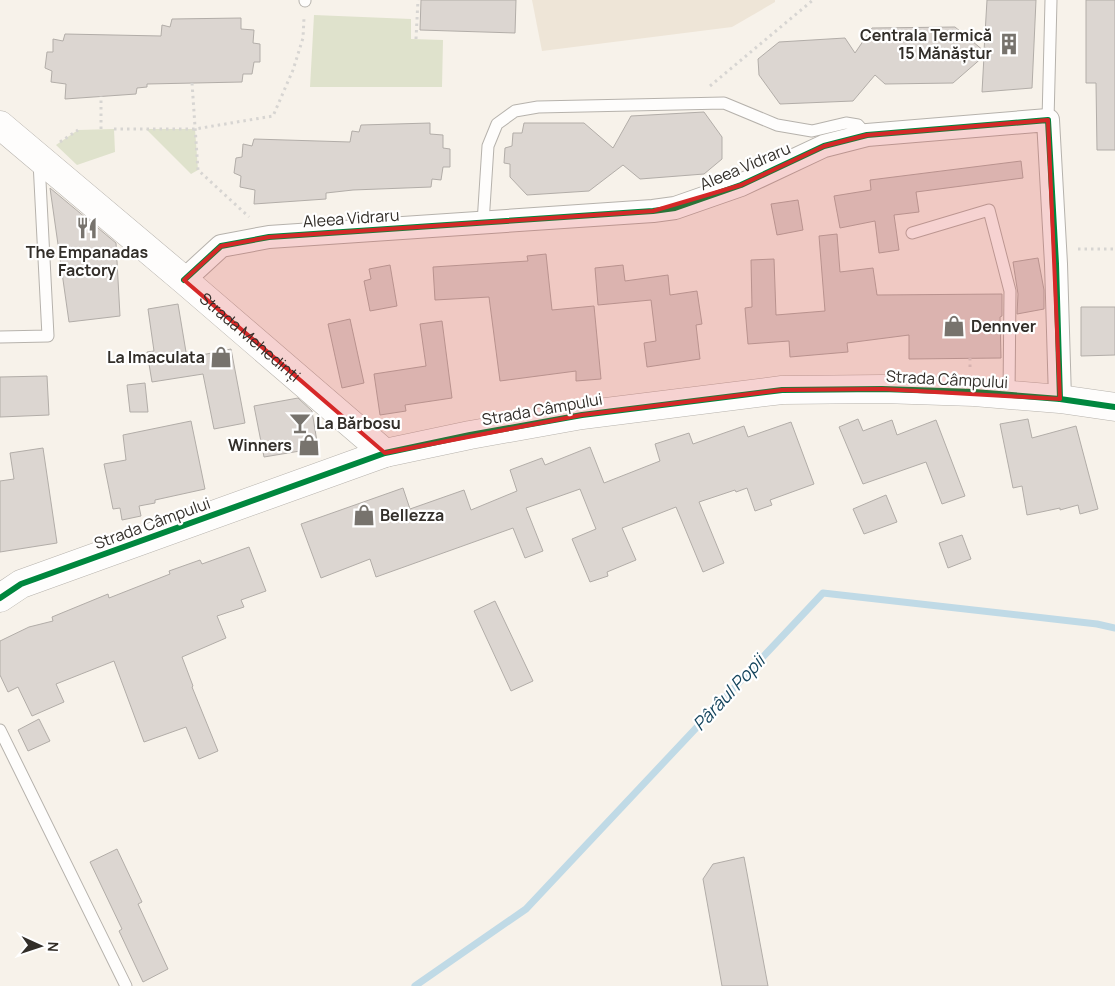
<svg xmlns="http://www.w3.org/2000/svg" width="1115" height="986" font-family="Manrope,sans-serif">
<rect width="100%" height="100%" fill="#f7f2ea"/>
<polygon fill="#eee5d7" points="532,0 775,0 775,2 732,27 542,51"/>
<g fill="#dfe2cc">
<polygon points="314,15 411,19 411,39 443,40 442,87 310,87"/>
<polygon points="114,129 115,152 77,165 56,145 78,130"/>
<polygon points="146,129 195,129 198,170 191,174"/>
</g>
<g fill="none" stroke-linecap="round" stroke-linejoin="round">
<polyline stroke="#c0dae6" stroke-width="7" points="415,986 526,909 823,593 1097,624 1115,628"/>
</g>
<g fill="#dcd6d1" stroke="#b2ada8">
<polygon points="421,0 516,0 515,33 420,30"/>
<polygon points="987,0 1036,0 1032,88 982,92 984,56 953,83 885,84 875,75 853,101 780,104 759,75 758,59 779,42 845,38 855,53 872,28 955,27 984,51"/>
<polygon points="1086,0 1115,0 1115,150 1097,150 1096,83 1086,83"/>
<polygon points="241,18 241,29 254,30 253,43 260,44 260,62 254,62 252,74 243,74 242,82 147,84 147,87 137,88 136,94 65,99 66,84 51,82 52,71 45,68 47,52 53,52 53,39 63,41 65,34 161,36 162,25 170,27 172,19"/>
<polygon points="704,112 722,137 722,159 704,174 640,179 623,165 589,191 527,195 510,177 510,164 504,163 505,148 512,146 513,133 522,133 524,123 584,123 613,148 631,116"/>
<polygon points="430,123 430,134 443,135 443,148 450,149 450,167 443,167 441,180 432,179 431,187 353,190 326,193 326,199 254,204 255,190 240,187 241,176 234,173 236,158 242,157 243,144 252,146 254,139 350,142 352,131 359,132 361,125"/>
<polygon points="1021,161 1023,178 916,192 919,212 894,215 899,250 879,253 875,221 840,228 834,196 871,190 870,180"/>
<polygon points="50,188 116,243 120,316 69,322"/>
<polygon points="798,200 803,230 777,235 771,204"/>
<polygon points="837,234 840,272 873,268 877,295 1002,294 1002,316 1000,317 1001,358 909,359 909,335 847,343 848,352 790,357 789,341 748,344 745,308 752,307 751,260 774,259 776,315 825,311 819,236"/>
<polygon points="546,254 552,310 594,306 601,379 576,381 576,371 500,381 489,297 435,300 433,267 528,261 527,256"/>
<polygon points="1038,258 1044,290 1044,309 1017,314 1018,294 1013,262"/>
<polygon points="390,265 397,306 370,311 364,281 371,279 369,269"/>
<polygon points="623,265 625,281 668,275 670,295 697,291 702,324 696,325 700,359 647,367 644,343 656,341 651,300 598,305 595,268"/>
<polygon points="178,304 187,358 231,349 245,423 214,429 203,374 152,382 147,352 154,351 148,309"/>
<polygon points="1081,307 1115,307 1115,355 1081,356"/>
<polygon points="350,319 364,383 342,388 328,324"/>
<polygon points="442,321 452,398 405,405 406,411 380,415 374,374 426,366 420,324"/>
<polygon points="47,376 49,415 0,417 0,377"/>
<polygon points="145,383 148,412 130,412 127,385"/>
<polygon points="298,398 312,411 318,448 264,457 254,406"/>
<polygon points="858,419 863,431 892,420 897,435 936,420 965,496 942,504 926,462 863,484 839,427"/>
<polygon points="1028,419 1032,438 1076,426 1098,509 1080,514 1078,505 1060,510 1060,508 1027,515 1022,486 1013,488 1000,424"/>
<polygon points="191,421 205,489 155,500 155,503 139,506 141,516 122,520 120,508 113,509 104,464 126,460 123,435"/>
<polygon points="791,422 814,484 770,500 772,505 755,511 747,488 736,492 735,490 699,502 724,563 703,572 676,507 622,528 636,560 607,572 608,576 590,582 572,539 596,529 580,489 526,508 543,551 525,558 513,528 376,577 370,559 321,578 301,524 403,488 410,509 464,490 471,510 517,491 510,470 542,458 545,465 590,447 604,483 660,461 655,444 689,433 693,444 744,426 748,437"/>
<polygon points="43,448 57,543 0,552 0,481 14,479 10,453"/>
<polygon points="886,495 897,522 864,534 853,509"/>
<polygon points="962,535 971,559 948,568 939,543"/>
<polygon points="249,547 266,591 241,600 244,607 217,616 226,638 182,657 193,686 192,687 218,751 199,759 186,727 144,742 114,661 56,684 64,702 32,716 18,687 8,692 0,675 0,641 29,627 53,621 52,617 108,594 109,598 170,574 169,571 200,560 202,564"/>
<polygon points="495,601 533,681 511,691 474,611"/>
<polygon points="39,719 50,741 28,751 18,730"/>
<polygon points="117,849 142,902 138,904 168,969 143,982 119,931 122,929 90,862"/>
<polygon points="744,857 768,986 722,986 703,879 713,864"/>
</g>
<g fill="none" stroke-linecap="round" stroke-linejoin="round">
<g stroke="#b6b2ac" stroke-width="13">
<g id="service">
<polyline points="305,1 305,0"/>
<polyline points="1048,120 1051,0"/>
<polyline points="483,223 488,146 497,124 515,111 538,107 724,103 777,125 812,131 846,123 858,125 867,135"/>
<polyline points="912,233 989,210 1010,291 1009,395"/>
<polyline points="0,337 48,336 39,162"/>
<polyline points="0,730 126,986"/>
</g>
</g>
<g stroke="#b6b2ac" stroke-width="24">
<polyline id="minor" points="184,280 221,246 269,237 653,211 675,208 741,185 824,146 867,135 1048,120 1056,264 1060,399"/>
</g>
<g stroke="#b6b2ac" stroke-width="29">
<g id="tertiary">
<path id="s1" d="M0 125 184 280 385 453"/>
<polyline points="0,598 21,584 385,453 470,435 582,415 782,390 882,389 974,392 1060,399 1115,407"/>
</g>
</g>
<g stroke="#d7d5d2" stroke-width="3" stroke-dasharray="2.5 4" stroke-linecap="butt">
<polyline points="416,39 418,0"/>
<polyline points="192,83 198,170 249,217"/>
<polyline points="710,86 813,0"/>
<polyline points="101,129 101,96"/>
<polyline points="114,129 195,129 273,116 293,70 303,38 304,18"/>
<polyline points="60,142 78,130"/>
<polyline points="1078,249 1115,249"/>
<polyline points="970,358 970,367"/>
</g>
<use href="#service" stroke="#fefdfc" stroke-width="11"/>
<use href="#minor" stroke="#fefdfc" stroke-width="22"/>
<use href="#tertiary" stroke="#fefdfc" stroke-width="28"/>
<g stroke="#fff" stroke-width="9">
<g id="cycleway">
<polyline points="184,280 221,246 269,237 653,211 675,208 741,185 824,146 867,135 1048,120 1056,264 1060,399"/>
<polyline points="0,598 21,584 385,453 470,435 582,415 782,390 882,389 974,392 1060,399 1115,407"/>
</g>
</g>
<use href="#cycleway" stroke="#00873e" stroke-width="6"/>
</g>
<path fill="#d62828" fill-opacity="0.2" stroke="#d62828" stroke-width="4" stroke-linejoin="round" d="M1048 120 1060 399 882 389 782 390 582 415 385 453 184 280 221 246 269 237 653 211 741 185 824 146 867 135Z"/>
<defs>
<g id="building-bare" transform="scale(1.725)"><path d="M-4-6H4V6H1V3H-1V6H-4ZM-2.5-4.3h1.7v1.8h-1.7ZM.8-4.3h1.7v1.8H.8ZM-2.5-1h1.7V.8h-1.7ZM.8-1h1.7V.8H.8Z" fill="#77736d" stroke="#fff" stroke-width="2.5" paint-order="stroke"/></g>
<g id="restaurant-bare" transform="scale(1.725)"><path d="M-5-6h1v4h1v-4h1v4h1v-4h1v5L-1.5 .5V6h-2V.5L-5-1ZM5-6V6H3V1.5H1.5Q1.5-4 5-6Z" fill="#77736d" stroke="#fff" stroke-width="2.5" paint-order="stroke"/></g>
<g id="shop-bare" transform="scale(1.725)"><path d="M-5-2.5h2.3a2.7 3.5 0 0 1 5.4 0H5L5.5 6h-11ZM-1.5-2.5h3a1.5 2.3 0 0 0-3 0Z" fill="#77736d" stroke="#fff" stroke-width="2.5" paint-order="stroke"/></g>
<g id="bar-bare" transform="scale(1.725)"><path d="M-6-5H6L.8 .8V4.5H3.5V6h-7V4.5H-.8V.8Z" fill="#77736d" stroke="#fff" stroke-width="2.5" paint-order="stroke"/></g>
</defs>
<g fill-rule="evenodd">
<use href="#building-bare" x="1009" y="44"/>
<use href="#restaurant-bare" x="87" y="228"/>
<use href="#shop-bare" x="954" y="326"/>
<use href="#shop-bare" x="221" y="357"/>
<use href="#bar-bare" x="300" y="423"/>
<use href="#shop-bare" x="309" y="445"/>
<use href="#shop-bare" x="364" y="515"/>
</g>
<g text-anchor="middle" stroke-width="4.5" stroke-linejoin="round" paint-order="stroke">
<g font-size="16" font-weight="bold" fill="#322e29" stroke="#fff" text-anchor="end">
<text x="992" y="41">Centrala Termică<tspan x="992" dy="18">15 Mănăștur</tspan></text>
<text x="87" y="258" text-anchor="middle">The Empanadas<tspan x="87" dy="18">Factory</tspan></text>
<text x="971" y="332" text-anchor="start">Dennver</text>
<text x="205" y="363">La Imaculata</text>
<text x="316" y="429" text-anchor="start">La Bărbosu</text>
<text x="292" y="451">Winners</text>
<text x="380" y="521" text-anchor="start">Bellezza</text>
</g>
<g font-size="16" fill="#322e29" stroke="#fff">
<text transform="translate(745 166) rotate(-23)" y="6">Aleea Vidraru</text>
<text transform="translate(351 218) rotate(-4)" y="6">Aleea Vidraru</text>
<text dy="6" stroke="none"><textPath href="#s1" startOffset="328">Strada Mehedinți</textPath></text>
<text transform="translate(947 379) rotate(3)" y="6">Strada Câmpului</text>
<text transform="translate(542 409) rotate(-10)" y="6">Strada Câmpului</text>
<text transform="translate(152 523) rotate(-20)" y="6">Strada Câmpului</text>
</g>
<g font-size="18" font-style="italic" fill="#15455d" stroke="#fff">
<text transform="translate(729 693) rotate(-47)" y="6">Pârâul Popii</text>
</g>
</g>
<g transform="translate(40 946) rotate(93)" stroke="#ffffff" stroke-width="4" paint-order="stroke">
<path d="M0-4L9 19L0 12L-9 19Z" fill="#322e29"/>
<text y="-8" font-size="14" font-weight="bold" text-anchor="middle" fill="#322e29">N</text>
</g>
</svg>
